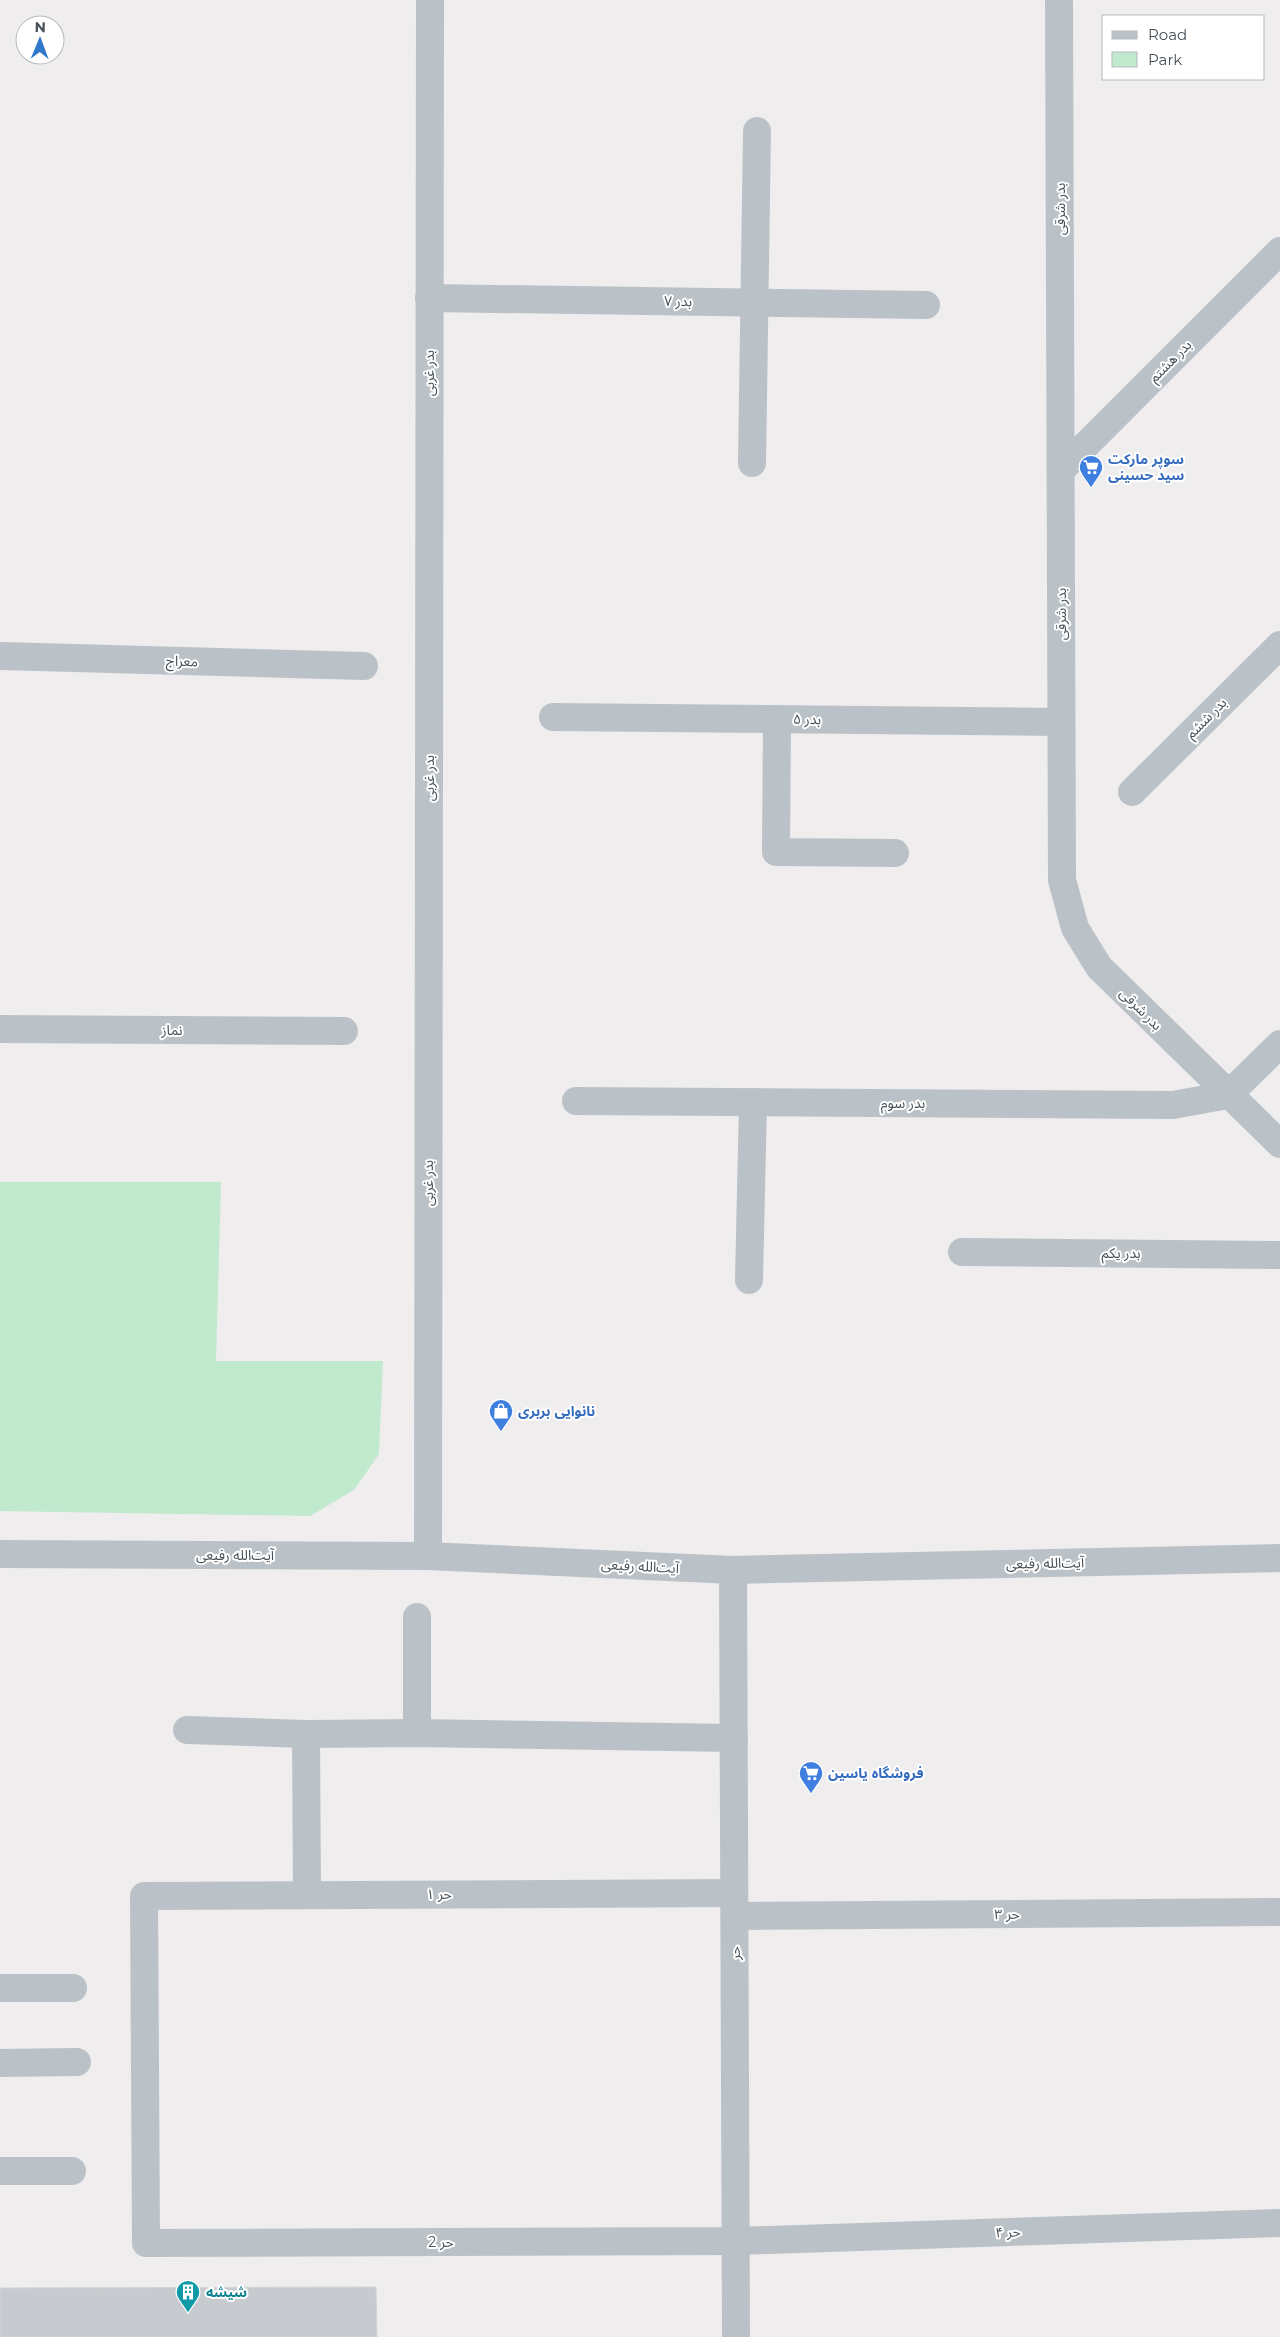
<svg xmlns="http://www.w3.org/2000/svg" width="1280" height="2337" font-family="Montserrat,'Noto Sans Arabic',sans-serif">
<rect width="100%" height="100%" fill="#efeded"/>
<polygon fill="#c0e9cd" points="0,1182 221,1182 216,1361 383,1361 379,1454 354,1490 310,1516 0,1511"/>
<polygon fill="#c7cacf" stroke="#d1d4d8" points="376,2287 377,2337 0,2337 0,2288"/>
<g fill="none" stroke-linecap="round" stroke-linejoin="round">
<g stroke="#bac2c8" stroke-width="28">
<polyline points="429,298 926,305"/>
<polyline points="752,463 757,131"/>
<polyline points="1061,470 1280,251"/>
<polyline points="0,656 364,666"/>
<polyline points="553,717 1061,722"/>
<polyline points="777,719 776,852 895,853"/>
<polyline points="1132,792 1280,645"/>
<polyline points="0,1029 344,1031"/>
<polyline points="576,1101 1173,1105 1228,1095 1280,1044"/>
<polyline points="962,1252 1280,1255"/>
<polyline points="749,1280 753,1102"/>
<polyline points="417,1617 417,1733"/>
<polyline points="187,1730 306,1734 417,1733 734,1738"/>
<polyline points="306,1734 307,1895"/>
<polyline points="734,1893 144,1896 146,2243 736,2241 1280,2223"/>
<polyline points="735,1916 1280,1912"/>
<polyline points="0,1988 73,1988"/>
<polyline points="0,2063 77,2062"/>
<polyline points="0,2171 72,2171"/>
</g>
<g stroke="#bac2c8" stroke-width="28">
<polyline points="1059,0 1062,880 1075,928 1099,967 1280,1144"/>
<polyline points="0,1554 428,1556 733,1570 1280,1558"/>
<polyline points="428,1556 430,0"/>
<polyline points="733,1570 736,2337"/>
</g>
</g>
<defs>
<g id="supermarket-pin" transform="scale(1.25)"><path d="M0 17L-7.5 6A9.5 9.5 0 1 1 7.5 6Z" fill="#3f7fe0" stroke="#fff"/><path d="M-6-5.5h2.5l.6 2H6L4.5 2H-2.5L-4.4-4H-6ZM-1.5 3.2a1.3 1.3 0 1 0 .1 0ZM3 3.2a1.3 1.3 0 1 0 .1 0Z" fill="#fff"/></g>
<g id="shop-pin" transform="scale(1.25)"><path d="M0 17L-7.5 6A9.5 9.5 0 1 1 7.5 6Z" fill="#3f7fe0" stroke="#fff"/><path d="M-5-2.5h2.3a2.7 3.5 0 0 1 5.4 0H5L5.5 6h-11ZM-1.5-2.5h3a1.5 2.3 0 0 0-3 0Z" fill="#fff"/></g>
<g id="building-pin" transform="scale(1.25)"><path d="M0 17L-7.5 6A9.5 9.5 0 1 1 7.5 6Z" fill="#0f9aa8" stroke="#fff"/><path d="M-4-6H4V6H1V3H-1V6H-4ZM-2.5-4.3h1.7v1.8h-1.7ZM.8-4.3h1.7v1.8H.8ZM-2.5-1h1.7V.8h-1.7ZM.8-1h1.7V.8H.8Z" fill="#fff"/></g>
</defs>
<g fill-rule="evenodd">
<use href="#supermarket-pin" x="1091" y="467"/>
<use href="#shop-pin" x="501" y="1411"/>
<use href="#supermarket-pin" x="811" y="1773"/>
<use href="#building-pin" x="188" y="2292"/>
</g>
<g text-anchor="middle" stroke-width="4" stroke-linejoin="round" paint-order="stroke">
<g font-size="14" fill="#475158" stroke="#fff">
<text transform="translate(1060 209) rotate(-90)" y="5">بدر شرقی</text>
<text transform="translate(678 301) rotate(1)" y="5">بدر ۷</text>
<text transform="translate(1170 361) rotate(-45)" y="5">بدر هشتم</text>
<text transform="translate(429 373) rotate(-90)" y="5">بدر غربی</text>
<text transform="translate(1061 614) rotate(-90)" y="5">بدر شرقی</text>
<text transform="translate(182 661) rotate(2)" y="5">معراج</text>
<text transform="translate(1206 718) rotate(-45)" y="5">بدر ششم</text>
<text transform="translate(807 719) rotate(1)" y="5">بدر ۵</text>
<text transform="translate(429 778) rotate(-90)" y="5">بدر غربی</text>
<text transform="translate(1141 1009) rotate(45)" y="5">بدر شرقی</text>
<text x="172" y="1035">نماز</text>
<text x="903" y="1108">بدر سوم</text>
<text transform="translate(428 1183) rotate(-90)" y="5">بدر غربی</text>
<text x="1121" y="1258">بدر یکم</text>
<text x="235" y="1560">آیت‌الله رفیعی</text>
<text transform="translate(1045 1563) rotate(-1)" y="5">آیت‌الله رفیعی</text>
<text transform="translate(640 1566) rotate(3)" y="5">آیت‌الله رفیعی</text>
<text x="439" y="1899">حر ۱</text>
<text x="1007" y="1919">حر ۳</text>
<text transform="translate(735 1953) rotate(-90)" y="5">حر</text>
<text transform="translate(1008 2232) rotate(-2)" y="5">حر ۴</text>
<text x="441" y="2247">حر 2</text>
</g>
<g font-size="14" font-weight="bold" fill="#366cbe" stroke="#fff" text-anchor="start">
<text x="1108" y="464">سوپر مارکت<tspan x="1108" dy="16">سید حسینی</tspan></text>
<text x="518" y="1416">نانوایی بربری</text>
<text x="828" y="1778">فروشگاه یاسین</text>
</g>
<g font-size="14" font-weight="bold" fill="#0d838f" stroke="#fff" text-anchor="start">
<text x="206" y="2297">شیشه</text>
</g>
</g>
<rect x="1102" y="15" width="162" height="65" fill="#ffffff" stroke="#b5b9bc"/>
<rect x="1112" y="31" width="25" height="8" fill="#bac2c8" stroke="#b5b9bc"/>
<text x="1148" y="40" font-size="15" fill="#475158">Road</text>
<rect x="1112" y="52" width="25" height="15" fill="#c0e9cd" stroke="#b5b9bc"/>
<text x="1148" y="65" font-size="15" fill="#475158">Park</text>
<g transform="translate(40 40) rotate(1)"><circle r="24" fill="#ffffff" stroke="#b5b9bc"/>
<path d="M0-4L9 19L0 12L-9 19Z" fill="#2e79c9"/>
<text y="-8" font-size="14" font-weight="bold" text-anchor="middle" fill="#475158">N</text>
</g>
</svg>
